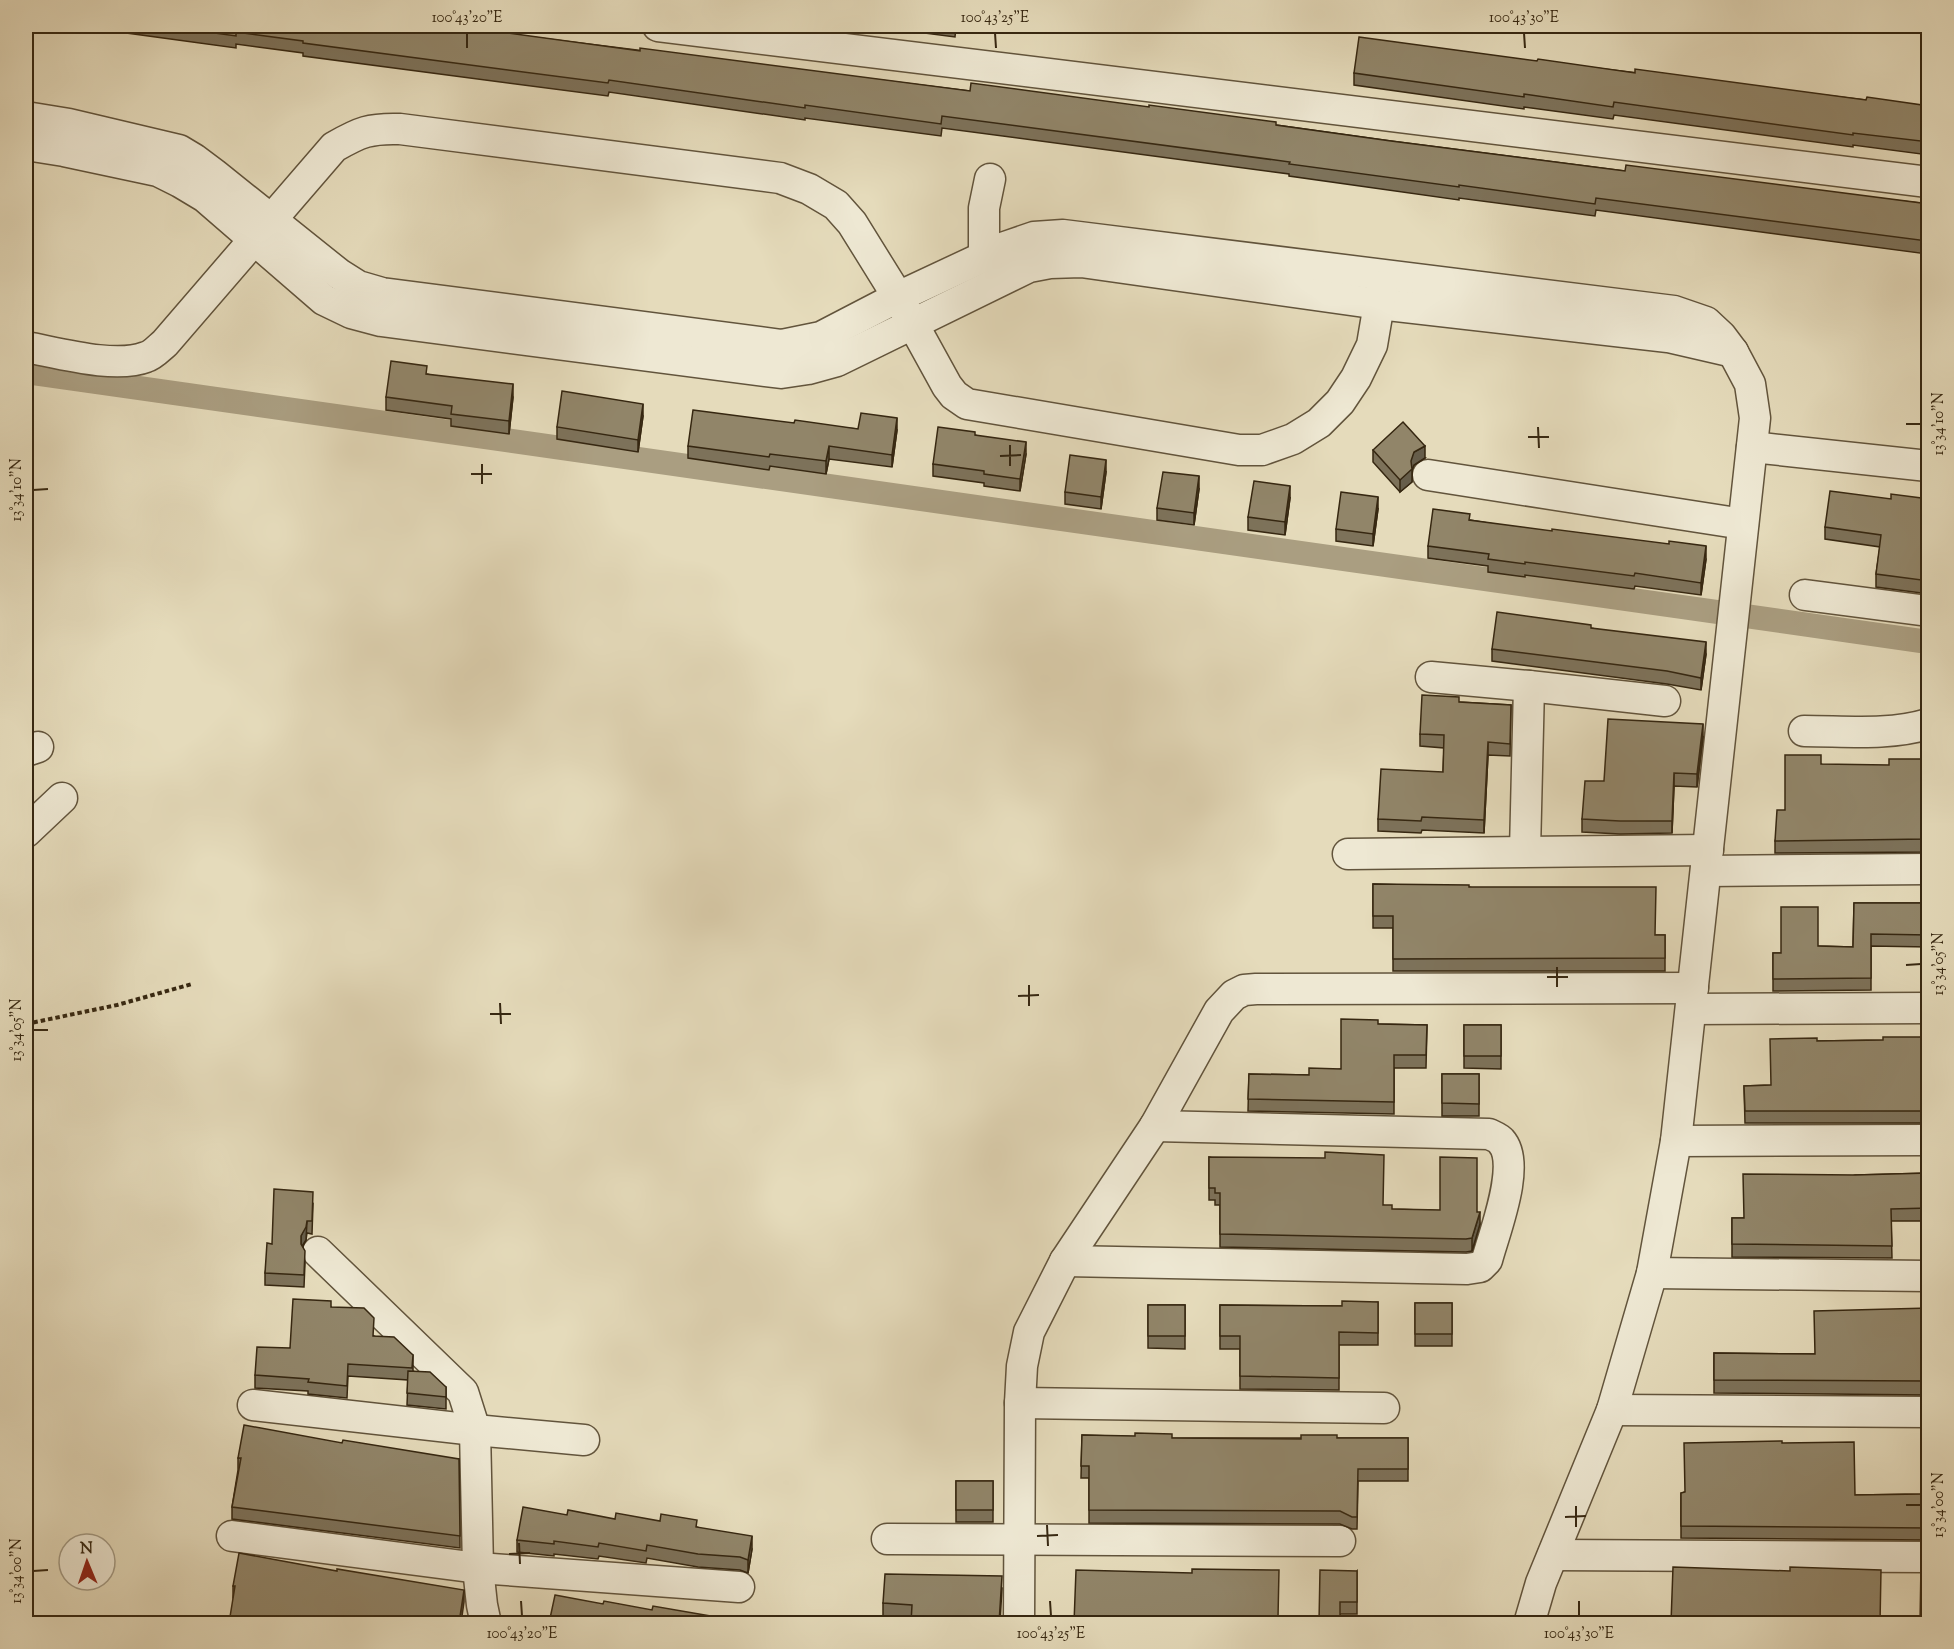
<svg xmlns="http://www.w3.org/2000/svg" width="1954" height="1649" font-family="'Sorts Mill Goudy',serif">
<rect width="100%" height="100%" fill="#e5dbbb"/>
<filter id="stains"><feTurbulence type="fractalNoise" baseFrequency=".00333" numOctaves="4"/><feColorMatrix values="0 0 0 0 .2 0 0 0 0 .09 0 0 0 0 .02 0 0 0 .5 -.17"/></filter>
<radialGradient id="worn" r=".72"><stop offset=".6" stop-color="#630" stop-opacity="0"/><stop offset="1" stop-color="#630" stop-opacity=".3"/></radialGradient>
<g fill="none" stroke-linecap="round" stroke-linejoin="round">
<polyline stroke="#aa9e81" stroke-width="24" points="26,372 1928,642"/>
<g stroke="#62543c" stroke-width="33">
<g id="minor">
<polyline points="658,26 1928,182"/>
<polyline points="26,117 69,124 179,150 194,159 214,174 339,274 358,286 382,293 782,345 821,337 898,297 1005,247 1034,237 1063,235 1674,311 1706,322 1721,336 1733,352 1750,384 1755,418 1676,1141 1652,1273 1612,1410 1541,1583 1529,1624"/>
<polyline points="26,145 64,151 158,171 180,182 205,197 324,300 351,313 381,321 781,373 808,369 837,361 1029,267 1050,263 1081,262 1379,304 1668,337 1733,352"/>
<polyline points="984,257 984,208 990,179"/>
<path d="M26 347C59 353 115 369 146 357 153 355 159 348 165 343L334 147C360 132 370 128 400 129L780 178 809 189 836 205 852 223 898 297 947 386 954 395 967 404 1239 450H1262L1293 439 1319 423 1340 402 1356 378 1372 345 1382 286"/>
<polyline points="1752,447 1928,466"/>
<polyline points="1428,475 1743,524"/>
<polyline points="1805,595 1928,611"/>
<polyline points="1431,677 1529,686 1665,701"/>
<path d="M1804 731C1846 731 1888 736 1928 724"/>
<polyline points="26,751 38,747"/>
<polyline points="26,832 62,798"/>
<polyline points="1525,851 1529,686"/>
<polyline points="1348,854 1708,850"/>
<polyline points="1706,871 1928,869"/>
<polyline points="1691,1009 1928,1008"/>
<polyline points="1676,1141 1928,1140"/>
<polyline points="318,1252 463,1392 475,1430 478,1568 482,1605 486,1624"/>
<path d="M1065 1261 1467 1269 1480 1267 1487 1260C1494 1233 1522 1164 1501 1141 1499 1138 1493 1136 1489 1134L1155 1126"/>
<polyline points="1652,1273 1928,1276"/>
<polyline points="1020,1403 1384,1408"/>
<polyline points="253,1405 475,1430 584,1440"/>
<polyline points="1612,1410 1928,1412"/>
<polyline points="232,1536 478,1568 739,1587"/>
<polyline points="887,1539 1340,1541"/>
<polyline points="1553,1555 1928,1557"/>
<polyline points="1019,1624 1020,1403 1022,1366 1029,1332 1065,1261 1155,1126 1219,1011 1234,995 1244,990 1256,989 1693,988"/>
</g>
</g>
<polyline stroke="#362711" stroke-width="4" stroke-dasharray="4.5 3" stroke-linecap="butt" points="26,1024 117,1005 192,984"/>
<use href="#minor" stroke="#eee8d3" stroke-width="30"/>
</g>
<g fill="#7d725a" stroke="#362711" stroke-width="1.5">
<polygon points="112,26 442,26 970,91 1276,125 1391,141 1625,171 1929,204 1929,251 1927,251 1927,254 1596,210 1595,216 1459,198 1459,200 1289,176 1289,174 942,128 941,136 805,118 805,120 609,92 608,96 303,56 303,53 236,44 236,48 112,31"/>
<polygon points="870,26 956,26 955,37"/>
<polygon points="1537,61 1866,100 1929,106 1929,155 1853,145 1853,147 1614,115 1613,119 1524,107 1524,109 1354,85 1354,73"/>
<polygon points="427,374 513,397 509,434 451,426 451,419 386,410 386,397"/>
<polygon points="643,416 638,452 557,439 557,427"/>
<polygon points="794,423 858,429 897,430 892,467 829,459 826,474 770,466 769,470 688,458 688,446"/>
<polygon points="975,435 1026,454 1020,491 984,486 984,483 933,476 933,464"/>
<polygon points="1373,450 1425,458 1414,465 1412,470 1412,482 1400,492 1373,462"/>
<polygon points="1106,472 1101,509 1065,504 1065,492"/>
<polygon points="1199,489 1194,525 1157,520 1157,508"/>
<polygon points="1290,498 1285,535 1248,530 1248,517"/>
<polygon points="1891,499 1929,499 1929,594 1876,587 1876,574 1880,547 1825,539 1825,527"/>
<polygon points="1378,509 1373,546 1336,541 1336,529"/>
<polygon points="1470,520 1706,559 1701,595 1635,586 1634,589 1525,575 1525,577 1488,572 1488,566 1428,558 1428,546"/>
<polygon points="1591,628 1706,654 1701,690 1667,684 1492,661 1492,649"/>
<polygon points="1459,702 1511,705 1510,756 1488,755 1484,833 1422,830 1421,833 1378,831 1378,819 1443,772 1444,748 1420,746 1420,734"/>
<polygon points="1703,737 1697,787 1674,786 1672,833 1620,834 1582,832 1582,819 1604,781"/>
<polygon points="1821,764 1927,811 1927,852 1775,853 1775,841 1785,810"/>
<polygon points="1373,884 1469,887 1655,935 1665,935 1665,971 1393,971 1393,928 1373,928"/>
<polygon points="1854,903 1929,903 1929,947 1871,946 1871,990 1773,991 1773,953 1781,953 1818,946 1853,947"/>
<polygon points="1378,1024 1427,1025 1426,1068 1394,1068 1394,1114 1248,1111 1249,1074 1309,1075 1341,1069"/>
<polygon points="1464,1025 1501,1025 1501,1069 1464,1068"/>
<polygon points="1929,1037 1929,1123 1745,1123 1744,1086 1771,1085 1817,1041 1883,1040"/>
<rect x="1442" y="1074" width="37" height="42"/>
<polygon points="1209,1157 1383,1205 1392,1209 1477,1212 1480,1224 1472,1251 1466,1252 1220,1247 1220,1205 1215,1205 1215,1200 1209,1200"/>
<polygon points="1929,1173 1929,1221 1891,1221 1892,1258 1732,1257 1732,1218 1743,1218 1855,1175"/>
<polygon points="313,1204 312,1234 307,1233 306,1240 303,1246 305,1263 304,1287 265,1285 265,1273 272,1244"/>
<polygon points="1378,1302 1378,1345 1339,1345 1339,1390 1240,1389 1240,1349 1220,1349 1220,1305 1342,1306"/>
<rect x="1415" y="1303" width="37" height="43"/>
<polygon points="1148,1305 1185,1305 1185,1349 1148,1348"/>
<polygon points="331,1307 374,1336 413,1355 413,1371 446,1387 446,1409 407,1405 408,1380 348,1376 347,1398 308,1394 308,1391 255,1388 255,1375 290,1348"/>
<polygon points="1929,1308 1929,1395 1714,1393 1714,1353 1814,1354"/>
<polygon points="1082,1435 1172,1438 1408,1438 1408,1481 1358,1481 1357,1529 1352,1529 1340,1524 1089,1523 1089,1478 1081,1478"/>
<polygon points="1929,1441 1929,1540 1681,1538 1681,1493 1685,1492 1782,1443 1855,1495 1922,1494"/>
<polygon points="238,1458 459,1459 460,1548 232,1519 232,1507 238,1470"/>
<rect x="956" y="1481" width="37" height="41"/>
<polygon points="567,1515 697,1527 752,1549 748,1573 740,1570 698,1567 647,1558 646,1563 599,1556 598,1559 554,1554 554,1556 517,1552 517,1540"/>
<polygon points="1357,1571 1357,1614 1340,1614 1340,1623 1074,1623 1279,1618 1284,1622 1319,1622"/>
<polygon points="233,1586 464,1602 233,1598"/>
<polygon points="1002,1588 1000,1623 911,1623 911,1617 883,1616 883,1603"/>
</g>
<g fill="#665d4a" stroke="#362711" stroke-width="1.5">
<polygon points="513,384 513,397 509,434 509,421"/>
<polygon points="643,404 643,416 638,452 638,440"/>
<polygon points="897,418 897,430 892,467 892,455"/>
<polygon points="1026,442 1026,454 1020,491 1020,479"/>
<polygon points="829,446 829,459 826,474 826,461"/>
<polygon points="1425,446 1425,458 1414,465 1412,470 1412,482 1400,492 1400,480 1414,452"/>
<polygon points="1106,460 1106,472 1101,509 1101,497"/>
<polygon points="1199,476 1199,489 1194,525 1194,513"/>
<polygon points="1290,486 1290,498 1285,535 1285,522"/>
<polygon points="1378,497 1378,509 1373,546 1373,534"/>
<polygon points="1706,546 1706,559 1701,595 1701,583"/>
<polygon points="1706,642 1706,654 1701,690 1701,678"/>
<polygon points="1703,724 1703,737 1697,787 1697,774"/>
<polygon points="1488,742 1488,755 1484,833 1484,820"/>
<polygon points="1674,773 1674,786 1672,833 1672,821"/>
<polygon points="1480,1212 1480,1224 1472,1251 1472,1238"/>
<polygon points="307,1221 306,1240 301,1248 301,1236"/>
<polygon points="752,1536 752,1549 748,1573 748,1560"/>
<polygon points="464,1590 464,1602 461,1623 459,1623"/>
</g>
<g fill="#918569" stroke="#362711" stroke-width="1.5">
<polygon points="163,26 442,26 486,32 487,30 640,51 640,48 970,91 971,83 1149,107 1149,105 1276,122 1276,125 1391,141 1625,171 1626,165 1929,204 1929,238 1927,238 1927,241 1596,198 1595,204 1459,185 1459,187 1289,164 1290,162 942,116 941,124 805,105 805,108 609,80 608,83 303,43 303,41 236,32 236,36"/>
<polygon points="1359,37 1537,61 1538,59 1635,73 1635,69 1866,100 1867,97 1929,106 1929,142 1853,133 1853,135 1614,102 1613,107 1524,94 1524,97 1354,73"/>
<polygon points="391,361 427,366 426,374 513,384 509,421 451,414 452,406 386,397"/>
<polygon points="562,391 643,404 638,440 557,427"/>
<polygon points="693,410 794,423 795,420 858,429 861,413 897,418 892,455 829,446 826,461 770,454 769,457 688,446"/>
<polygon points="1403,422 1425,446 1414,452 1411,461 1412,469 1400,480 1373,450"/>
<polygon points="938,427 975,432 975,435 1026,442 1020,479 984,474 984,471 933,464"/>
<polygon points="1070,455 1106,460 1101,497 1065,492"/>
<polygon points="1163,472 1199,476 1194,513 1157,508"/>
<polygon points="1254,481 1290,486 1285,522 1248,517"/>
<polygon points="1830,491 1891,499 1891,494 1929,499 1929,581 1876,574 1881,535 1825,527"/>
<polygon points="1341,492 1378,497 1373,534 1336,529"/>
<polygon points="1433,509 1470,514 1469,520 1552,531 1552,529 1669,544 1669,541 1706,546 1701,583 1635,573 1634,576 1525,562 1525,564 1488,559 1489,554 1428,546"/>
<polygon points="1497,612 1591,625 1591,628 1706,642 1701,678 1667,671 1492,649"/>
<polygon points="1422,695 1459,697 1459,702 1511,705 1510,744 1488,742 1484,820 1422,817 1421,821 1378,819 1381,769 1443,772 1444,735 1420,734"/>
<polygon points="1608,719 1703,724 1697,774 1674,773 1672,821 1620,821 1582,819 1585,781 1604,781"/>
<polygon points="1785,755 1821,755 1821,764 1889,765 1889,759 1926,759 1925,811 1927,811 1927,839 1775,841 1777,810 1785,810"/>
<polygon points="1373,884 1469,885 1469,887 1656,887 1655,935 1665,935 1665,958 1393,959 1393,916 1373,916"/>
<polygon points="1854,903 1929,903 1929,935 1871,934 1871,978 1773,979 1773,953 1781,953 1781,907 1818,907 1818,946 1853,947"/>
<polygon points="1341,1019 1378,1020 1378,1024 1427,1025 1426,1055 1394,1055 1394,1102 1248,1099 1249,1074 1309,1075 1309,1068 1341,1069"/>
<rect x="1464" y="1025" width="37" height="31"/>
<polygon points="1883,1037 1929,1037 1929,1111 1745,1111 1744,1086 1771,1085 1770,1039 1817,1038 1817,1041 1883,1040"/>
<polygon points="1442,1074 1479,1074 1479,1104 1442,1103"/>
<polygon points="1325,1152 1384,1155 1383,1205 1392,1205 1392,1209 1440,1210 1440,1157 1477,1158 1477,1212 1480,1212 1472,1238 1466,1239 1220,1234 1220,1193 1215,1193 1215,1188 1209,1188 1209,1157 1325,1158"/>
<polygon points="1929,1173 1929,1208 1891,1209 1892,1246 1732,1244 1732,1218 1744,1218 1743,1174 1855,1175"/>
<polygon points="274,1189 313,1192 312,1221 307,1221 306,1227 301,1236 301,1244 305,1251 304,1275 265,1273 267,1243 272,1244"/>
<polygon points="293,1299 331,1301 331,1307 364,1308 374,1318 373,1336 394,1337 413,1355 412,1368 348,1364 347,1386 308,1382 309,1379 255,1375 257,1347 290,1348"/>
<polygon points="1342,1301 1378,1302 1378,1333 1339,1332 1339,1378 1240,1376 1240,1336 1220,1336 1220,1305 1342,1306"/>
<rect x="1415" y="1303" width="37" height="31"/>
<rect x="1148" y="1305" width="37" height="31"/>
<polygon points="1929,1308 1929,1381 1714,1380 1714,1353 1815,1354 1814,1311"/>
<polygon points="408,1371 430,1372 446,1387 446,1397 407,1393"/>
<polygon points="244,1425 342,1443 343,1440 459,1459 460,1536 232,1507 241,1458 238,1458"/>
<polygon points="1135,1433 1172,1434 1172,1438 1301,1439 1301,1435 1337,1435 1337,1438 1408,1438 1408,1469 1358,1469 1357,1517 1352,1517 1340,1511 1089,1510 1089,1466 1081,1466 1082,1435 1135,1436"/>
<polygon points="1782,1441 1782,1443 1854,1442 1855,1495 1922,1494 1921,1441 1929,1441 1929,1528 1681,1526 1681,1493 1685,1492 1684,1443"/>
<rect x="956" y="1481" width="37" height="29"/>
<polygon points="523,1507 567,1515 568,1510 615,1519 616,1513 660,1521 661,1514 697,1520 696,1527 752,1536 748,1560 740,1557 698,1554 647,1545 646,1551 599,1543 598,1547 554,1541 554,1544 517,1540"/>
<polygon points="239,1553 337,1571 337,1569 464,1590 459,1623 229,1623 235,1586 233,1586"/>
<polygon points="1921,1565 1929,1566 1929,1623 1920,1623"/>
<polygon points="1673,1567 1790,1571 1790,1567 1881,1570 1880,1623 1671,1623"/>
<polygon points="1192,1569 1279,1570 1278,1618 1284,1618 1284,1622 1319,1622 1320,1570 1357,1571 1357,1602 1340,1602 1340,1623 1074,1623 1076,1570 1192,1573"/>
<polygon points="885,1574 1002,1576 999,1623 911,1623 912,1605 883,1603"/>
<polygon points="555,1595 603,1604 604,1601 652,1610 653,1606 745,1622 745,1623 549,1623"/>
<polygon points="785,1616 786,1623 753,1623 751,1618"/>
</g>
<path fill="none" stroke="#362711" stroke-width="2" d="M467 33V48M995 33 996 48M1524 33 1525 48M1906 424H1921M1538 427 1539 448M1528 437H1549M1010 445V466M1000 456 1021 455M482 464V484M471 474H492M33 490 48 489M1906 965 1921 964M1557 967V987M1547 977H1568M1029 985V1006M1018 996 1039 995M500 1003 501 1024M490 1014H511M33 1030H48M1906 1505H1921M1576 1506V1527M1565 1517 1586 1516M1047 1525 1048 1546M1037 1536 1058 1535M519 1543 520 1564M509 1554 530 1553M33 1571 48 1570M521 1601 522 1616M1050 1601 1051 1616M1579 1601V1616"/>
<rect width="1954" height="1649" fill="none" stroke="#e5dbbb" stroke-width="66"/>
<g transform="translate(87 1562) rotate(358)"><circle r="28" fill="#eee8d3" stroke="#a49b85" stroke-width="1.5"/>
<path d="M0-4.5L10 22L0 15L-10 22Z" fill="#8f2418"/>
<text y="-9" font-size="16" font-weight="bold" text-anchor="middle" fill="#362711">N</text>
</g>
<rect x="33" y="33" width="1888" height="1583" fill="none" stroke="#362711" stroke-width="2"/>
<g font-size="15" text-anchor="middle" fill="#362711">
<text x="467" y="22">100°43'20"E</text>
<text x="995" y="22">100°43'25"E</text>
<text x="1524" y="22">100°43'30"E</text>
<text transform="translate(1938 424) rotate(-90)" y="5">13°34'10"N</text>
<text transform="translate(16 490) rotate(-90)" y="5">13°34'10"N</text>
<text transform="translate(1938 964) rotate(-90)" y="5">13°34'05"N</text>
<text transform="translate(16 1030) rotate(-90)" y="5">13°34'05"N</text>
<text transform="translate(1938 1505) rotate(-90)" y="5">13°34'00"N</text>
<text transform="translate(16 1571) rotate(-90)" y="5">13°34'00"N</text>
<text x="522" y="1638">100°43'20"E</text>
<text x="1051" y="1638">100°43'25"E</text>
<text x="1579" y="1638">100°43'30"E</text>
</g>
<rect width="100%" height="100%" filter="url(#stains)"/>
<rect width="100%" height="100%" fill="url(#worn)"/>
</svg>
